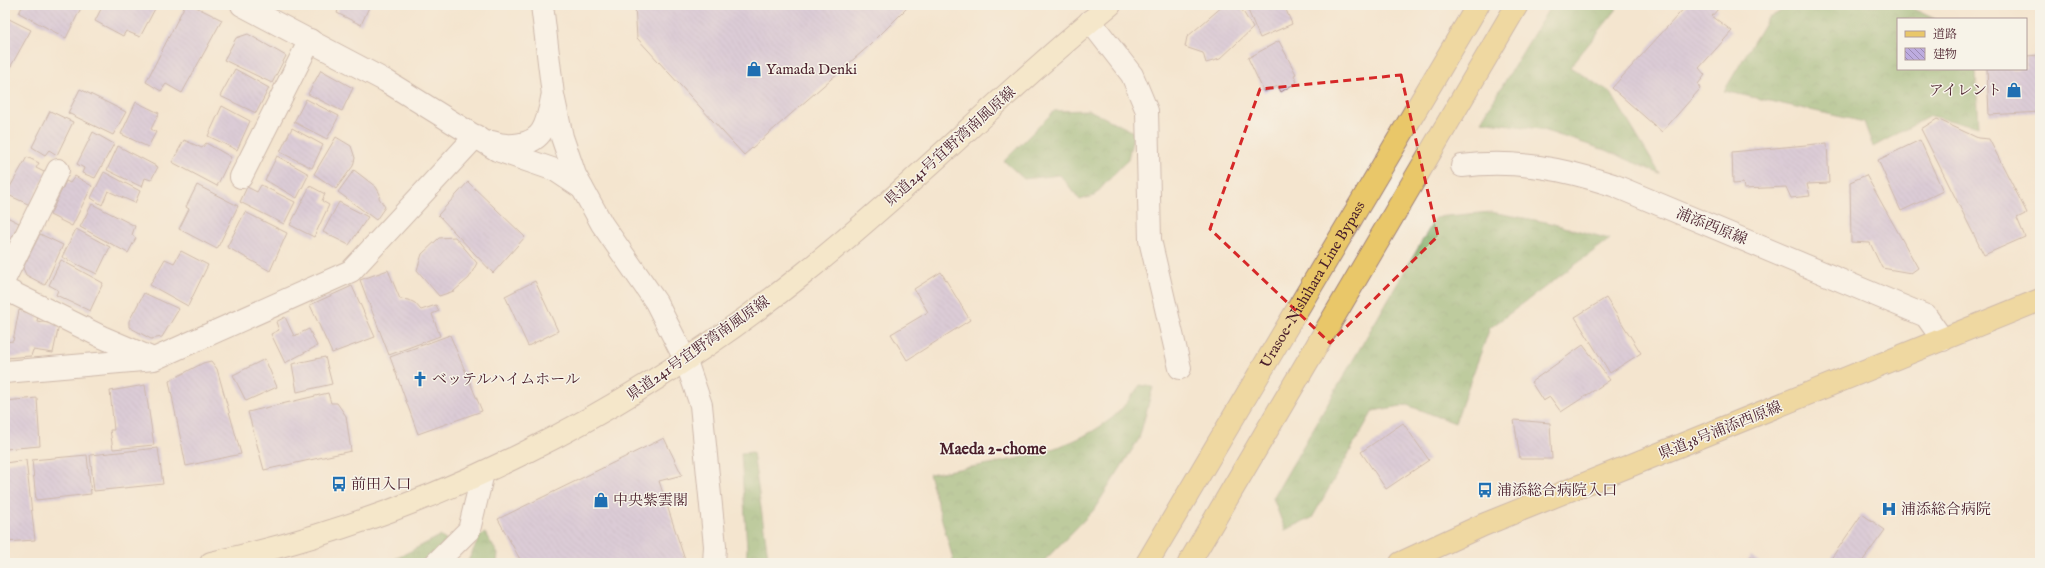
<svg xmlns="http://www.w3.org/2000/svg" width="2045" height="568" font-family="'IM FELL English','Noto Serif JP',serif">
<defs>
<pattern id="forest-crowns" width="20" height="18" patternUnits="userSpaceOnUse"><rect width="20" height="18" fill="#7caa62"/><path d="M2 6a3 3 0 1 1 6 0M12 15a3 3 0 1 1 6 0" fill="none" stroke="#688a51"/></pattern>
<pattern id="building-back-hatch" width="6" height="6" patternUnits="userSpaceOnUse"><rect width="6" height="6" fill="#bdacdf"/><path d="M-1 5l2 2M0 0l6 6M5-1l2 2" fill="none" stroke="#9c8bb5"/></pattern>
</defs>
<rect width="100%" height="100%" fill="#f7f3e8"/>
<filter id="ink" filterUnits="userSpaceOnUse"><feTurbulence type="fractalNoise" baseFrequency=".025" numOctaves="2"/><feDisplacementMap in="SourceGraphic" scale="8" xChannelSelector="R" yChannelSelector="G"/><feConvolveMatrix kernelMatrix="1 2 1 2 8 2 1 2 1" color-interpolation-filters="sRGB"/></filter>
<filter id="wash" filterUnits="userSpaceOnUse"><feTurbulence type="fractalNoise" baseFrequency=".012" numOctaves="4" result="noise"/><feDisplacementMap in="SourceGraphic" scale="16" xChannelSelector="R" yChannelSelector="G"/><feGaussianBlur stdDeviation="0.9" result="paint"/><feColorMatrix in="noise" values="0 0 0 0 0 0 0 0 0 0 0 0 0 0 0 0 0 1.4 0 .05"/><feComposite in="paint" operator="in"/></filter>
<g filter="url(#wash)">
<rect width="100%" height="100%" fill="#f4e5cf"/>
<g fill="url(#forest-crowns)" stroke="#636446">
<polygon points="1551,5 1611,5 1617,9 1570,67 1611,93 1660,174 1608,151 1539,129 1481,121"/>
<polygon points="1791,5 1905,5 1935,19 1898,19 1898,69 1976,69 1979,127 1930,116 1873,147 1864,122 1724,91 1767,19"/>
<polygon points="1089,110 1134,132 1128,159 1094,196 1080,200 1060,175 1024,179 1004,161 1054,111"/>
<polygon points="1491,212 1546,222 1610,239 1490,328 1455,423 1407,405 1373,411 1312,518 1285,530 1273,498 1436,217"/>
<path d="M1140 385 1153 387 1139 439 1093 511 1043 562 954 563 929 474C990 463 1063 457 1112 418 1123 409 1132 395 1140 385Z"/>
<polygon points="753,452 769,563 746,563 747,549 741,453"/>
<polygon points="485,533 498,554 497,563 467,563 480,536"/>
<polygon points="440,536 447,541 424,563 387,563"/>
</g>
<g id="blocks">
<g fill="url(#building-back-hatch)">
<polygon points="23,5 80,5 82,6 66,38 19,13"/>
<polygon points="103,5 157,5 140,37 126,31 123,36 95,21"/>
<polygon points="185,5 192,5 222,20 182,93 166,84 161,91 146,82"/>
<polygon points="340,5 370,5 361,25 337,13"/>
<polygon points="635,5 910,5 870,45 744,155 637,38"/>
<polygon points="1224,5 1239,5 1253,28 1220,59 1206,63 1203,53 1185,47 1187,37"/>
<polygon points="1252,5 1284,5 1292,24 1260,38 1247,8"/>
<polygon points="1687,5 1713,5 1718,9 1712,16 1732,31 1699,68 1705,75 1698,84 1700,89 1662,132 1612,88"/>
<polygon points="5,17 31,30 7,73 5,72"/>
<polygon points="248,34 286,56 272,83 224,60 236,38"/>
<polygon points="1279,41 1296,74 1294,75 1297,82 1281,92 1278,86 1264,92 1248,58"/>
<polygon points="2040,55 2040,112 1989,115 1987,69 2026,69 2026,56"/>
<polygon points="235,69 269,88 256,113 220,96"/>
<polygon points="321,70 353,88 342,111 308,94"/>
<polygon points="80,89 126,112 113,135 68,113"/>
<polygon points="306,99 339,116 327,139 294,122"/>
<polygon points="136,102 159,113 151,129 156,132 148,147 121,134"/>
<polygon points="222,106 250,121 237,150 208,136"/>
<polygon points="50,111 73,122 57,155 49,150 45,155 32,147"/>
<polygon points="1937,119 1978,138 1989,139 2027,213 2017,218 2025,237 1984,255 1921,129"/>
<polygon points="292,128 323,145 312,168 280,152"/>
<polygon points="93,132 114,144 95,178 82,173 84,168 77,164"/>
<polygon points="336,137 351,146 355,158 353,166 336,189 314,174"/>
<polygon points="184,140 202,148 206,143 231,157 217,186 172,162"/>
<polygon points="1920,140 1943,191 1901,211 1878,160"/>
<polygon points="1827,143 1829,183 1807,184 1810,196 1791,198 1786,187 1744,189 1743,183 1733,184 1732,152"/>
<polygon points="118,146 158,167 151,180 145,178 142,187 107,170"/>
<polygon points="277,156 309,174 297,198 265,180"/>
<polygon points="27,157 39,163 36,168 46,173 30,205 6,194"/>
<polygon points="354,170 376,187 380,194 379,198 385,207 376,220 338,192"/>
<polygon points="104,172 140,191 135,203 108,191 102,205 91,198"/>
<polygon points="1866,175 1918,268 1911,273 1882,268 1870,243 1851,242 1850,182"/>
<polygon points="75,176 92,186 72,226 50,215 66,181 70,183"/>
<polygon points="468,182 525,237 493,273 438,215"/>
<polygon points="197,185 238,206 217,249 179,229 189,209 186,207"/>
<polygon points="261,185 295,202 284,224 240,202 247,187 257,192"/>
<polygon points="310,186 325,194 322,201 329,205 314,237 290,225"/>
<polygon points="339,202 368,217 349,245 323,232"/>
<polygon points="92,204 135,226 132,235 136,238 128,253 80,227"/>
<polygon points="245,212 287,233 270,271 227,247"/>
<polygon points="5,216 19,223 5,254"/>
<polygon points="76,229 110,247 97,274 62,257"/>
<polygon points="40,234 63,245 45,285 26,275 23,268"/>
<polygon points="455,237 477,263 469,278 454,291 439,296 417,270 422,254 439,238"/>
<polygon points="181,251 208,265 188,306 150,285 165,259 174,263"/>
<polygon points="61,260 103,283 90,311 56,295 58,290 49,285"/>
<polygon points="388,270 400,299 409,300 415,303 421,310 436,305 439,311 432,314 440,336 389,355 360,280"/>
<polygon points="941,272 970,320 907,360 891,334 928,312 914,289"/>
<polygon points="535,281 558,331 528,346 505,296"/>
<polygon points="352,286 375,337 332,353 310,305"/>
<polygon points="144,293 179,309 162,337 151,339 129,327 129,321"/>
<polygon points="1606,298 1641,353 1610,373 1575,317"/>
<polygon points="19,310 38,316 37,321 59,325 53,353 33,350 31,356 5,358 5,342 13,341"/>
<polygon points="285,317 294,336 309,329 317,346 285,363 271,334 279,330 276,322"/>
<polygon points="450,335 482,411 418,434 390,357"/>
<polygon points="1583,345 1610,380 1561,412 1550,397 1543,401 1531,382"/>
<polygon points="325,357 332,384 297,392 292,364"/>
<polygon points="265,359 277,387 246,401 233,375"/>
<polygon points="211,361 217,369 241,454 186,466 169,381 203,363"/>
<polygon points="145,385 154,445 113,449 110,430 114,430 110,391"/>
<polygon points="328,393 331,403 337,403 346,416 351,451 264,470 248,412"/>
<polygon points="37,398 40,446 5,449 5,401"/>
<polygon points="1514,420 1550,423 1552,459 1520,459"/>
<polygon points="1403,423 1429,460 1386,489 1361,452"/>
<polygon points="664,438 682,475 659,481 686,563 522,563 498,519"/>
<polygon points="158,448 163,484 94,491 90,455"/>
<polygon points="87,455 91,494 36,500 32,460"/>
<polygon points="26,460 35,540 5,542 5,463"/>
<polygon points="1862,514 1885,530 1861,563 1828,563"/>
<polygon points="1751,556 1761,563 1746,563"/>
</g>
</g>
</g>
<g filter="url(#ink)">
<use href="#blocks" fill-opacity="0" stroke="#9f827d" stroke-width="1"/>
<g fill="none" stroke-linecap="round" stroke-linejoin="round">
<g stroke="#9f827d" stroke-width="24">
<g id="minor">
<path d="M1462 166C1514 159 1564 169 1613 185L1926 316 1943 340"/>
<polyline points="241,177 310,40"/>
<polyline points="5,278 58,170"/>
<polyline points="5,289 102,337 151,358"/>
<polyline points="5,372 154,359 351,271 476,136"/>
<polyline points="436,563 469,530 483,473"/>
</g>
</g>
<g stroke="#9f827d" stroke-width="24">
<g id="tertiary">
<polyline points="242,5 386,81 497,150 555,170 582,188"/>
<polyline points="542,5 553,95 562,137 575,175 602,224 656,302 686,361 701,405 715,546 714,563"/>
<polyline points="1090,21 1132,75 1147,111 1150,240 1180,368"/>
<path d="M492 142C507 148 533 146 542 131 548 121 550 109 552 98"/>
</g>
</g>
<g stroke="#9f827d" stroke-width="24">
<path id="secondary" d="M211 563C429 516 628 414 802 275 909 190 1004 91 1110 5"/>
</g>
<g stroke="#9f827d" stroke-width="24">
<g id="primary">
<path id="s1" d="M1147 563 1478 5"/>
<polyline points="1189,563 1517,5"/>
<polyline points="1401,563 1483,525 2040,300"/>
</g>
</g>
<use href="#minor" stroke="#fff" stroke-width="22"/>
<use href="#tertiary" stroke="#fff" stroke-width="22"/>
<use href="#secondary" stroke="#f6e9c3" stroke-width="22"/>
<use href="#primary" stroke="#e9c769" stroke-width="22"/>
</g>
</g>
<path d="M0 0H2045V568H0ZM1401 75 1438 236 1330 343 1210 229 1260 89Z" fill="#f4e5cf" fill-opacity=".55" fill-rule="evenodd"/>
<path fill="none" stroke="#d62828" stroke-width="3" stroke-dasharray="8 5" stroke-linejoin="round" d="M1401 75 1438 236 1330 343 1210 229 1260 89Z"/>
<defs>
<g id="shop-bare" transform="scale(1.2)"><path d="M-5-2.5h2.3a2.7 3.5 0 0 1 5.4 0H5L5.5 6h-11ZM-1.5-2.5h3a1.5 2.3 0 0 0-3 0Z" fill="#1f6fb2" stroke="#f7f3e8" stroke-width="2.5" paint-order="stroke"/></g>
<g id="church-bare" transform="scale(1.2)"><path d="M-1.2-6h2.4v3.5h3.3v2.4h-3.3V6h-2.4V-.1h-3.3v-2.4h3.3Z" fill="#1f6fb2" stroke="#f7f3e8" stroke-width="2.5" paint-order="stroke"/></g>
<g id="bus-bare" transform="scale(1.2)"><path d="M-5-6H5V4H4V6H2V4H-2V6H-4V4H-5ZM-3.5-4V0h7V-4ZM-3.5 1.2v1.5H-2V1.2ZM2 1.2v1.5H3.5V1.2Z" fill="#1f6fb2" stroke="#f7f3e8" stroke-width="2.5" paint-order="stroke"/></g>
<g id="hospital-bare" transform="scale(1.2)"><path d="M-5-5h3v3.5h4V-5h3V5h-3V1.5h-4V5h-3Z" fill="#1f6fb2" stroke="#f7f3e8" stroke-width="2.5" paint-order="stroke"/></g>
</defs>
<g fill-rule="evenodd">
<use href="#shop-bare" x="754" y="69"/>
<use href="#shop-bare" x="2014" y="90"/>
<use href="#church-bare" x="420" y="379"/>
<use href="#bus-bare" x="339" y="484"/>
<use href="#bus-bare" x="1485" y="490"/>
<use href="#shop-bare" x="601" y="500"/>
<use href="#hospital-bare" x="1889" y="509"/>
</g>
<g text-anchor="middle" stroke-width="3" stroke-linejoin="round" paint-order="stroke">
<g font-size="15" fill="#4a1f2b" stroke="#f7f3e8" text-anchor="start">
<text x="766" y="74">Yamada Denki</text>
<text x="2002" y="95" text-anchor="end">アイレント</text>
<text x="432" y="384">ベッテルハイムホール</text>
<text x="351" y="489">前田入口</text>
<text x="1497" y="495">浦添総合病院入口</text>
<text x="613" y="505">中央紫雲閣</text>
<text x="1901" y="514">浦添総合病院</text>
</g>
<g font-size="15" fill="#4a1f2b" stroke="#f7f3e8">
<text transform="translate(950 146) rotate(-42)" y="5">県道241号宜野湾南風原線</text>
<text transform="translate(1712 226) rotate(22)" y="5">浦添西原線</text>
<text dy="5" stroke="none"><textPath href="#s1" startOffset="324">Urasoe-Nishihara Line Bypass</textPath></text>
<text transform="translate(698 348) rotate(-35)" y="5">県道241号宜野湾南風原線</text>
<text transform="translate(1720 430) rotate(-22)" y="5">県道38号浦添西原線</text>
</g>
<g font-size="16" font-weight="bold" fill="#4a1f2b" stroke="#f7f3e8">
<text x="993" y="454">Maeda 2-chome</text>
</g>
</g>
<rect width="2045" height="568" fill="none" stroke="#f7f3e8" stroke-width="20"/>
<rect x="1897" y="18" width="130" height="52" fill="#f7f3e8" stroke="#b29e9c"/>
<rect x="1905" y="31" width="20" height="6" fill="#e9c769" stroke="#b29e9c"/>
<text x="1933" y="38" font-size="12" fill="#4a1f2b">道路</text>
<rect x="1905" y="48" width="20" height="12" fill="url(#building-back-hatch)" stroke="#b29e9c"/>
<text x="1933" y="58" font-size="12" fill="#4a1f2b">建物</text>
</svg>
